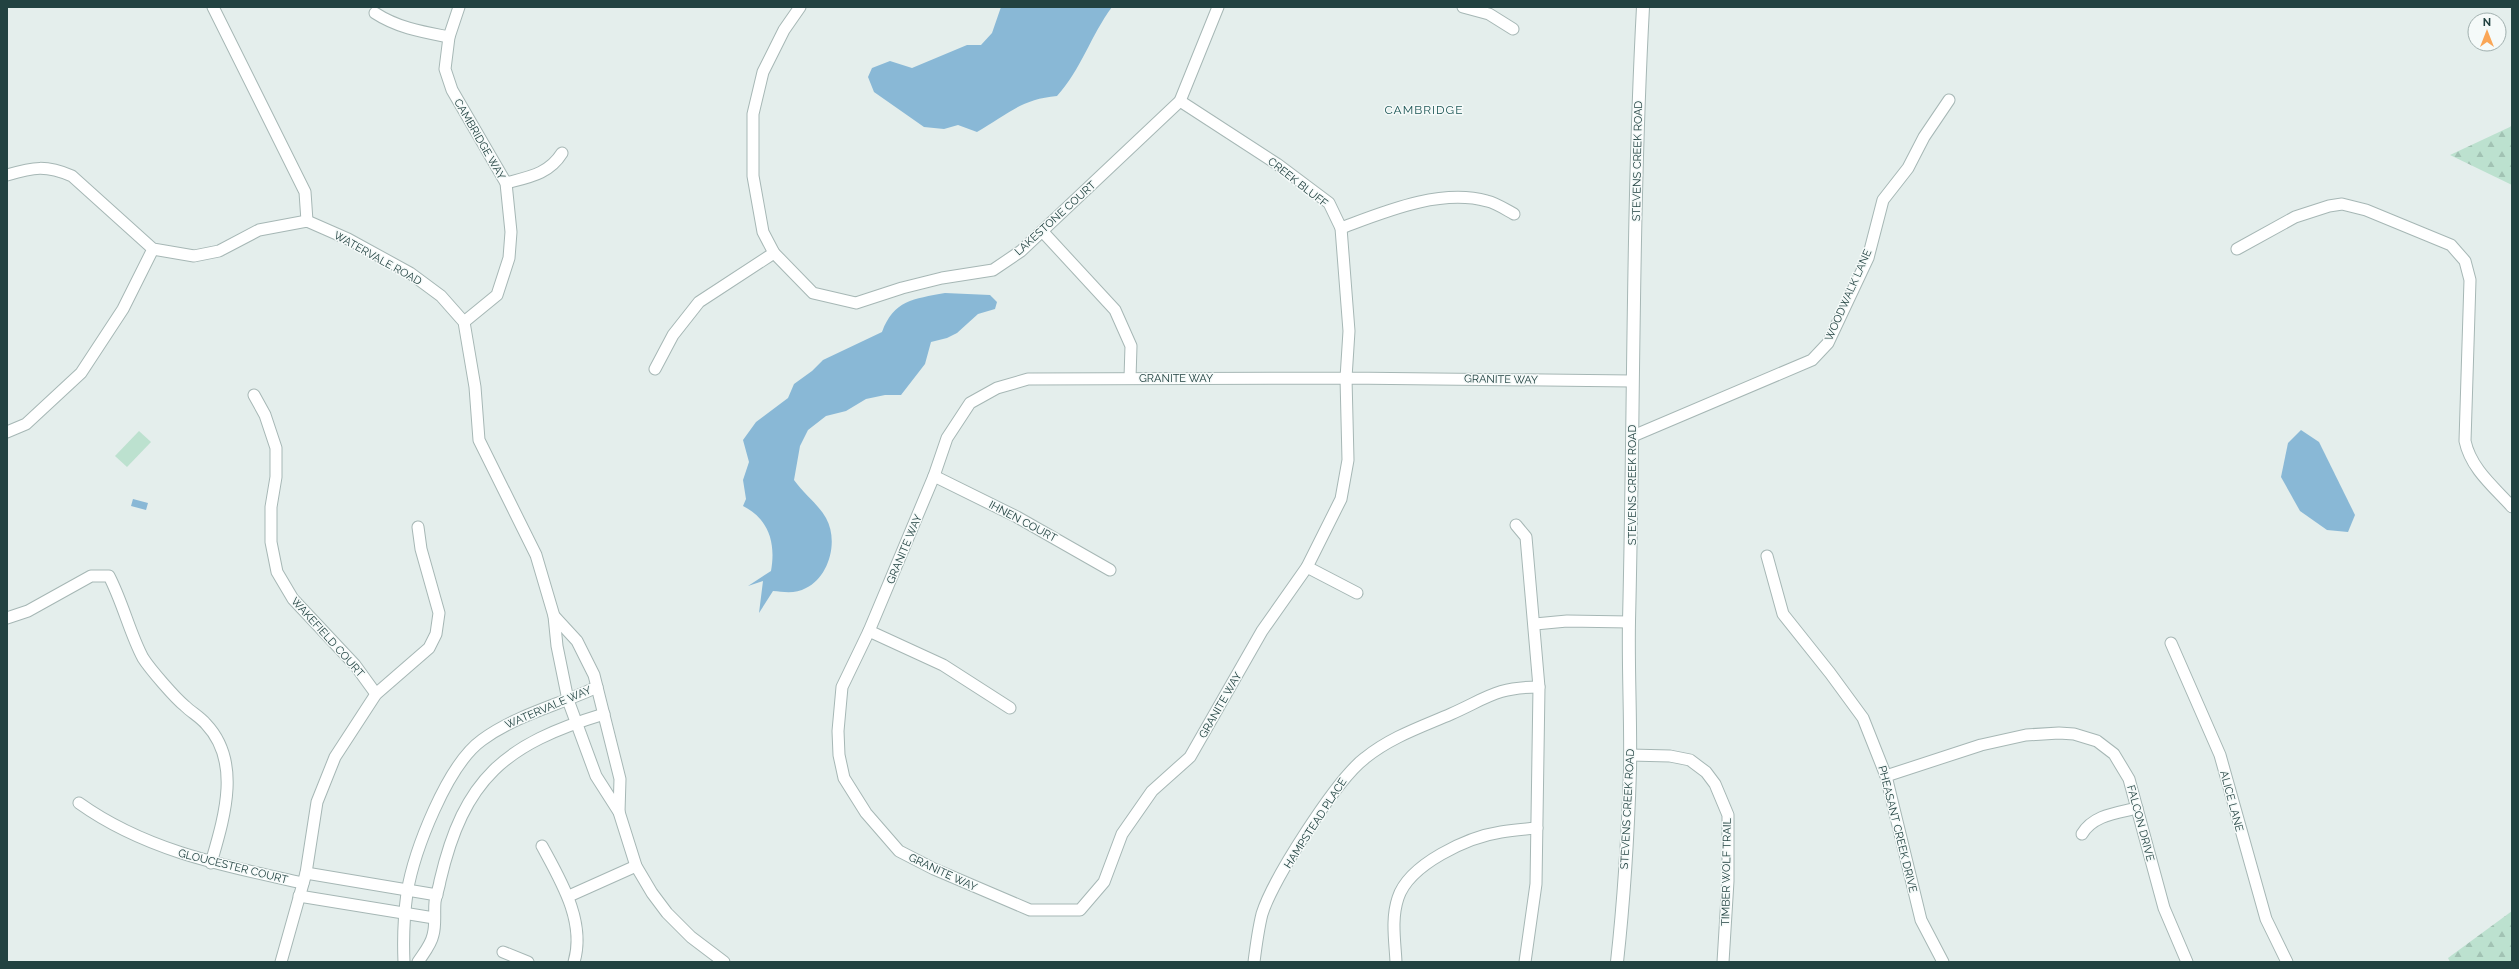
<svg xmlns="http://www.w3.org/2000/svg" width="2519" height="969" font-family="Raleway,sans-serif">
<defs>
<pattern id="forest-firs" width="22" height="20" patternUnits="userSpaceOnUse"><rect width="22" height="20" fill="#bce1cf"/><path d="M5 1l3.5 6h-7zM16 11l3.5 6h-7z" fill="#a1c2b3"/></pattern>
</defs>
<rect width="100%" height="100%" fill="#e4eeec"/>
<g fill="url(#forest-firs)">
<polygon points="2512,126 2512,185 2450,155"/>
<polygon points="2512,911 2512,962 2450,962 2448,958"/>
</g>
<polygon fill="#bce1cf" points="139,431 151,442 127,467 115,456"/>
<g fill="#89b8d6">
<path d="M1001 7H1112C1091 35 1081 70 1057 96 1021 99 1007 115 977 132L958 125 944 129 924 127 874 92 868 77 872 68 890 61 912 68 967 45H981L992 33Z"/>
<path d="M945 293 990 295 997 302 995 309 978 314 957 333 947 338 931 342 925 364 901 395H885L866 399 846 411 826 416 808 430 800 446 794 480C804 494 818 504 826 518 839 541 829 577 806 588 796 594 784 592 773 591L759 613 763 581 748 586 771 571C776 543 769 519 743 506L746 499 743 480 749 462 743 440 756 422 788 398 794 384 812 371 823 360 882 332C894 300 913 299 945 293Z"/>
<polygon points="2301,430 2319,442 2355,515 2348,532 2327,530 2300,511 2281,477 2288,443"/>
<polygon points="133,499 148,503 146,510 131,506"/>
</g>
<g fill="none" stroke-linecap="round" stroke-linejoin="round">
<g stroke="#a6b7b5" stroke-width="13">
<g id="minor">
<polyline points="213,7 305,192 307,221"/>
<polyline points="459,7 449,37 445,69 452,90 506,183 511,232 509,258 497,295 464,322"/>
<polyline points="800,7 784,30 763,72 753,114 753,176 763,232 774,253 813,293 856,303 902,288 942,278 993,270 1021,251 1180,101 1218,7"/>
<polyline points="1463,7 1489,14 1513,29"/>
<path d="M375 13C398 28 423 32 449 37"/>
<polyline points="1180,101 1277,164 1329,203 1341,228 1349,331 1346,378 1348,460 1341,499 1307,567 1262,631 1190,757 1152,791 1122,834 1104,882 1080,910 1030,910 934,869 899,851 866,813 844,778 839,755 838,731 842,687 869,631 934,476 947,438 970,403 997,388 1028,379 1346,378 1631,381"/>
<path d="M7 175C34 167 46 165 72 176L153 249 194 256 219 251 259 230 307 221 348 239 410 273 441 296 464 322 475 387 479 440 536 555 554 616 557 646 568 700 596 776 619 812 636 866 652 893 667 913 691 937 724 962"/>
<path d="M506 183C529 177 549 174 562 153"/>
<path d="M1341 228C1384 212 1440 188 1487 201 1496 203 1505 209 1514 214"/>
<polyline points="1043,232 1115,310 1131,346 1130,378"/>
<path d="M2237 249 2295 217 2329 206 2342 204 2366 210 2451 245 2465 261 2470 280 2465 441C2471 469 2494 487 2512 507"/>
<polyline points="655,369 673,335 699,302 774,253"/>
<polyline points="254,395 265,415 276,448 276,477 271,507 271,542 277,572 293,599 355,665 376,694"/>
<polyline points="7,432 26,424 81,373 123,309 153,249"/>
<polyline points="1633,436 1812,360 1828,343 1868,258 1883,200 1908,168 1924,137 1949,100"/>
<polyline points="934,476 1017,517 1110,570"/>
<polyline points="1516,525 1526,537 1539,687 1536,884 1525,962"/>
<polyline points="1767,556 1783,614 1830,673 1863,718 1886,776 1921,920 1943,962"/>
<polyline points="1307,567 1357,593"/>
<polyline points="554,616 577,641 594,675 620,779 619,812"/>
<path d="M7 618 28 611 91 576H109C123 603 130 634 143 658 150 669 175 698 185 706 191 712 200 717 206 724 242 762 224 818 211 863"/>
<polyline points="1535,624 1567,621 1629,622"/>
<polyline points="869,631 943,665 1010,708"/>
<polyline points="2171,643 2220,755 2266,919 2287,962"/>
<polyline points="1630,755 1670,756 1690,760 1706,772 1715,784 1728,815 1728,881 1723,962"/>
<polyline points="1886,776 1981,745 2026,735 2059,733 2074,734 2097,741 2114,754 2129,779 2164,908 2187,962"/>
<path d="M79 803C146 851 225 866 303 883"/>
<path d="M2082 834C2093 815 2117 813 2137 808"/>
<path d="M542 846C561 881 586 922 574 962"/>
<polyline points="306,873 437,895"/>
<polyline points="299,896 434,918"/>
<polyline points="569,896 636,866"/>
<polyline points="503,952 528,962"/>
<polyline points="281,962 306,873 317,802 335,757 376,694 429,648 436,634 439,613 421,549 418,527"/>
<path d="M404 962C403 939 404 915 407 893 414 851 447 765 482 740 516 715 559 705 597 687"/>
<path d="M418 962C423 954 431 945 433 935 436 925 434 913 435 902 436 895 439 888 440 881 464 778 505 744 604 714"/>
<path d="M1254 962C1256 946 1258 930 1262 914 1273 879 1336 780 1365 758 1391 737 1421 727 1451 714 1487 698 1497 687 1539 687"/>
<path d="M1396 962C1395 941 1391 919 1398 898 1409 864 1468 837 1501 832 1513 830 1525 829 1537 828"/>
</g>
</g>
<g stroke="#a6b7b5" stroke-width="14">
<path id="tertiary" d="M1617 962C1624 899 1628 834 1630 770 1631 721 1628 671 1629 621 1634 417 1632 212 1643 7"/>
</g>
<use href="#minor" stroke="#fff" stroke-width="11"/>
<use href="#tertiary" stroke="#fff" stroke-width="12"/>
</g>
<g text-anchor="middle" stroke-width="3" stroke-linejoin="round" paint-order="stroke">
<g font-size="11" fill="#224241" stroke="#f5faf9">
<text transform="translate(480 139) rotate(60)" y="4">CAMBRIDGE WAY</text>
<text transform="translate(1637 161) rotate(-89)" y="4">STEVENS CREEK ROAD</text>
<text transform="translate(1298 182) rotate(38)" y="4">CREEK BLUFF</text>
<text transform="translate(1055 218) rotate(-42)" y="4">LAKESTONE COURT</text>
<text transform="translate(378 258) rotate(29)" y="4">WATERVALE ROAD</text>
<text transform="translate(1848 295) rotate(-66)" y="4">WOODWALK LANE</text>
<text x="1176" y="382">GRANITE WAY</text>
<text transform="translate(1501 379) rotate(1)" y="4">GRANITE WAY</text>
<text transform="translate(1632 485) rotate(-90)" y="4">STEVENS CREEK ROAD</text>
<text transform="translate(1023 521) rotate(28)" y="4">IHNEN COURT</text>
<text transform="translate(904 549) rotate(-67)" y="4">GRANITE WAY</text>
<text transform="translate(328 637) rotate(48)" y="4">WAKEFIELD COURT</text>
<text transform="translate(1220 705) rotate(-60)" y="4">GRANITE WAY</text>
<text transform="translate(548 707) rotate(-23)" y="4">WATERVALE WAY</text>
<text transform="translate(2232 801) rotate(75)" y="4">ALICE LANE</text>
<text transform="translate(1627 809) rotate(-87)" y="4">STEVENS CREEK ROAD</text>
<text transform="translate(1315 823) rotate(-57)" y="4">HAMPSTEAD PLACE</text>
<text transform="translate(2141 823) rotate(75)" y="4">FALCON DRIVE</text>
<text transform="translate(1898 829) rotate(76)" y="4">PHEASANT CREEK DRIVE</text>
<text transform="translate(233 866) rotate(14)" y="4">GLOUCESTER COURT</text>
<text transform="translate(943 872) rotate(25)" y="4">GRANITE WAY</text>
<text transform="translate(1726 872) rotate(-89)" y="4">TIMBER WOLF TRAIL</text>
</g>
<g font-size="12" letter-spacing="1" fill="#1c5555" stroke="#f5faf9">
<text x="1424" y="114">CAMBRIDGE</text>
</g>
</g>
<rect width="2519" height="969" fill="none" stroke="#224241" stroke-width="16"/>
<g transform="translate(2487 32)"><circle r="19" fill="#f5faf9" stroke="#a1b0af"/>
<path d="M0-3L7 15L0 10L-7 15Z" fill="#faa656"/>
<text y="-6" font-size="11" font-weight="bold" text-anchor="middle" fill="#224241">N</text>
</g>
</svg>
